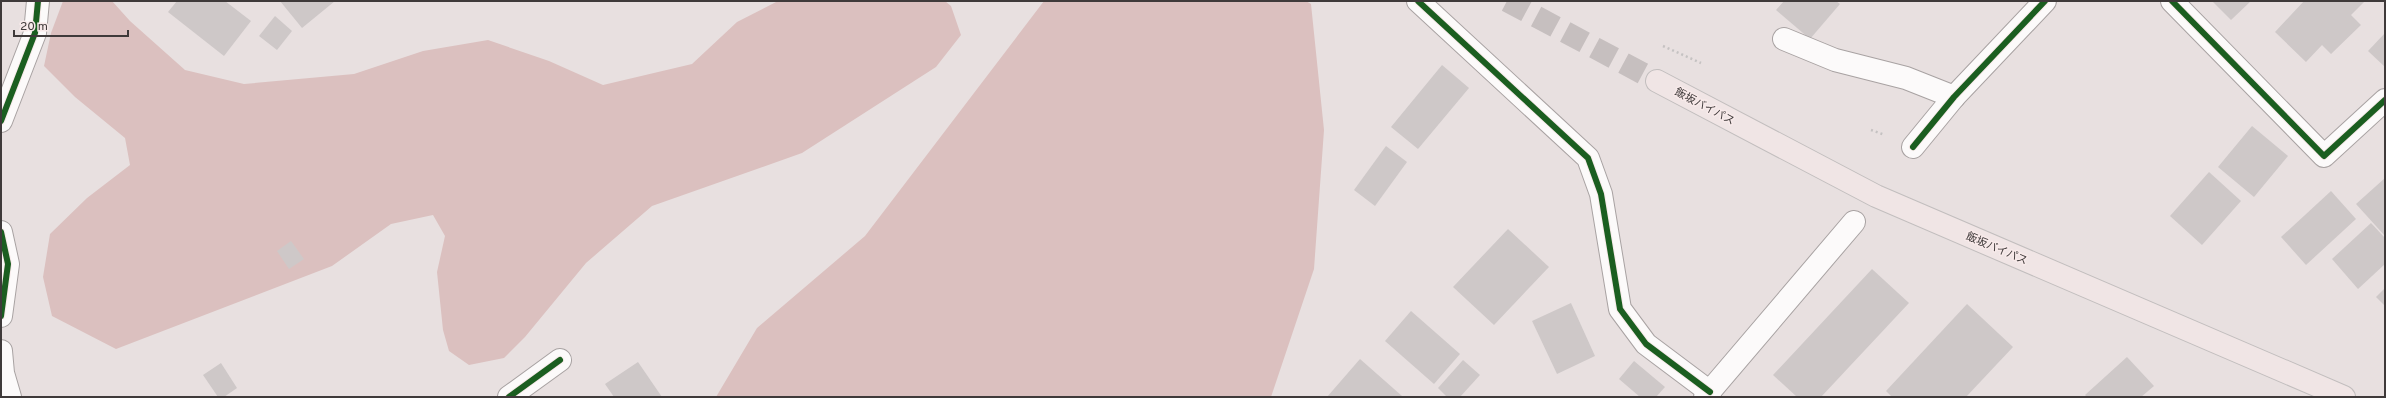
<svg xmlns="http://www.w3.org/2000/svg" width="2386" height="398" font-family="Overpass,'Noto Sans JP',sans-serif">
<rect width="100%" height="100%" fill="#e8e0e0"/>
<g fill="#dbc0bf">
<polygon points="63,1 112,1 130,21 185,70 244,84 354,74 423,51 488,40 549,61 603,85 692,64 737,22 778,1 945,1 951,6 961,35 936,67 802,153 652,206 586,263 525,337 504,358 469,365 449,351 443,330 437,272 445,236 433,215 391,224 332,266 116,349 52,316 43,277 50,234 87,198 130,165 125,138 75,97 44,66 51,33"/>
<polygon points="1044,1 1306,1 1311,4 1324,130 1314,269 1271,397 716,397 757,328 865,236"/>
</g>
<g fill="#cec8c8">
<polygon points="177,1 225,1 251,21 224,56 168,12"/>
<polygon points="280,1 335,1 302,28"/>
<polygon points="1784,1 1836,1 1840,4 1810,39 1776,10"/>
<polygon points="2212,1 2251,1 2231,20"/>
<polygon points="2304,1 2365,1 2351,15 2361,25 2331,54 2322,45 2306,62 2275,32"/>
<polygon points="275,16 292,31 277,50 259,36"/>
<polygon points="2385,33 2385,67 2368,51"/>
<polygon points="1442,65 1469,88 1418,149 1391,127"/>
<polygon points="2252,126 2288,156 2254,197 2218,167"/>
<polygon points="1386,146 1407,162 1375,206 1354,190"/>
<polygon points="2209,172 2241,201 2202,245 2170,216"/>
<polygon points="2385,178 2385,236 2356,204"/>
<polygon points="2331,191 2356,219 2306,265 2281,237"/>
<polygon points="2371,223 2385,238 2385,264 2358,289 2332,259"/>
<polygon points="1508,229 1549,267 1494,325 1453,287"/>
<polygon points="291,241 304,259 289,269 277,251"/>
<polygon points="1872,269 1909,303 1821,397 1797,397 1773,375"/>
<polygon points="2385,288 2385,306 2376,297"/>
<polygon points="1571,303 1595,356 1557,374 1532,321"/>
<polygon points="1967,304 2013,347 1966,397 1892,397 1886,391"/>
<polygon points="1411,311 1460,354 1434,384 1385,341"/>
<polygon points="2127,357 2154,386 2141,397 2087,397 2085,395"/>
<polygon points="1360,359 1402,396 1401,397 1327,397"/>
<polygon points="1463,360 1480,375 1460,397 1447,397 1438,388"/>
<polygon points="1634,361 1665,387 1656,397 1640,397 1619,379"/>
<polygon points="638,362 662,397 614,397 605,384"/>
<polygon points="221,363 237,388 224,397 218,397 203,375"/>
</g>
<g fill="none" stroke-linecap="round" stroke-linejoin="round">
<polyline stroke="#c6bfbf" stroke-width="22" stroke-dasharray="22 11" stroke-linecap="butt" points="1507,1 1657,81"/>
<g stroke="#a8a2a2" stroke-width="24">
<g id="street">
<polyline points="1418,1 1588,158 1601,194 1620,309 1646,344 1710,392"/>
<polyline points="2172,1 2324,156 2385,100"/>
<polyline points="1784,39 1835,60 1906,78 1954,97"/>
<polyline points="1,121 35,33 38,1"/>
<polyline points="1913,147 1954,97 2045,1"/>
<polyline points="1,232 8,264 1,316"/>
<polyline points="1,351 3,373 10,397"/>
<polyline points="509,397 560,360"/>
<polyline points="1705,397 1854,222"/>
</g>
</g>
<g stroke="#c2bebe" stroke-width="24">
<polyline id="highway" points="1657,81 1876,196 2344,397"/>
</g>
<g stroke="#c5c2c2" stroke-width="2.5" stroke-dasharray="2 3" stroke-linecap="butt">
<polyline points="1663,46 1701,63"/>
<polyline points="1871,130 1885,135"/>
</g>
<use href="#street" stroke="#fcfafa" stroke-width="22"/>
<use href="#highway" stroke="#f0e5e5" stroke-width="22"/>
<g stroke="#f8eaea" stroke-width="8">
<g id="cycleway">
<polyline points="1418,1 1588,158 1601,194 1620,309 1646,344 1710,392"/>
<polyline points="2172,1 2324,156 2385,100"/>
<polyline points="1,121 35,33 38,1"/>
<polyline points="1913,147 1954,97 2045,1"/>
<polyline points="1,232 8,264 1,316"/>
<polyline points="509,397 560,360"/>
</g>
</g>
<use href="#cycleway" stroke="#1b5e20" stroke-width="6"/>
</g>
<g text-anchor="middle" stroke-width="3" stroke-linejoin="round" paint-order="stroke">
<g font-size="11" fill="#3f3a3a" stroke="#f8eaea">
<text transform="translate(1705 106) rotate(28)" y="4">飯坂バイパス</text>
<text transform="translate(1997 248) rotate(23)" y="4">飯坂バイパス</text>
</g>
</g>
<rect width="2386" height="398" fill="none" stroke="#3f3a3a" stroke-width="4"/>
<path d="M14 30v6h114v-6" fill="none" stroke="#3f3a3a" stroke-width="2"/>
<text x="20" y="30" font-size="12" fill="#3f3a3a" stroke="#f8eaea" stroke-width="3" paint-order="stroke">20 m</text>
</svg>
